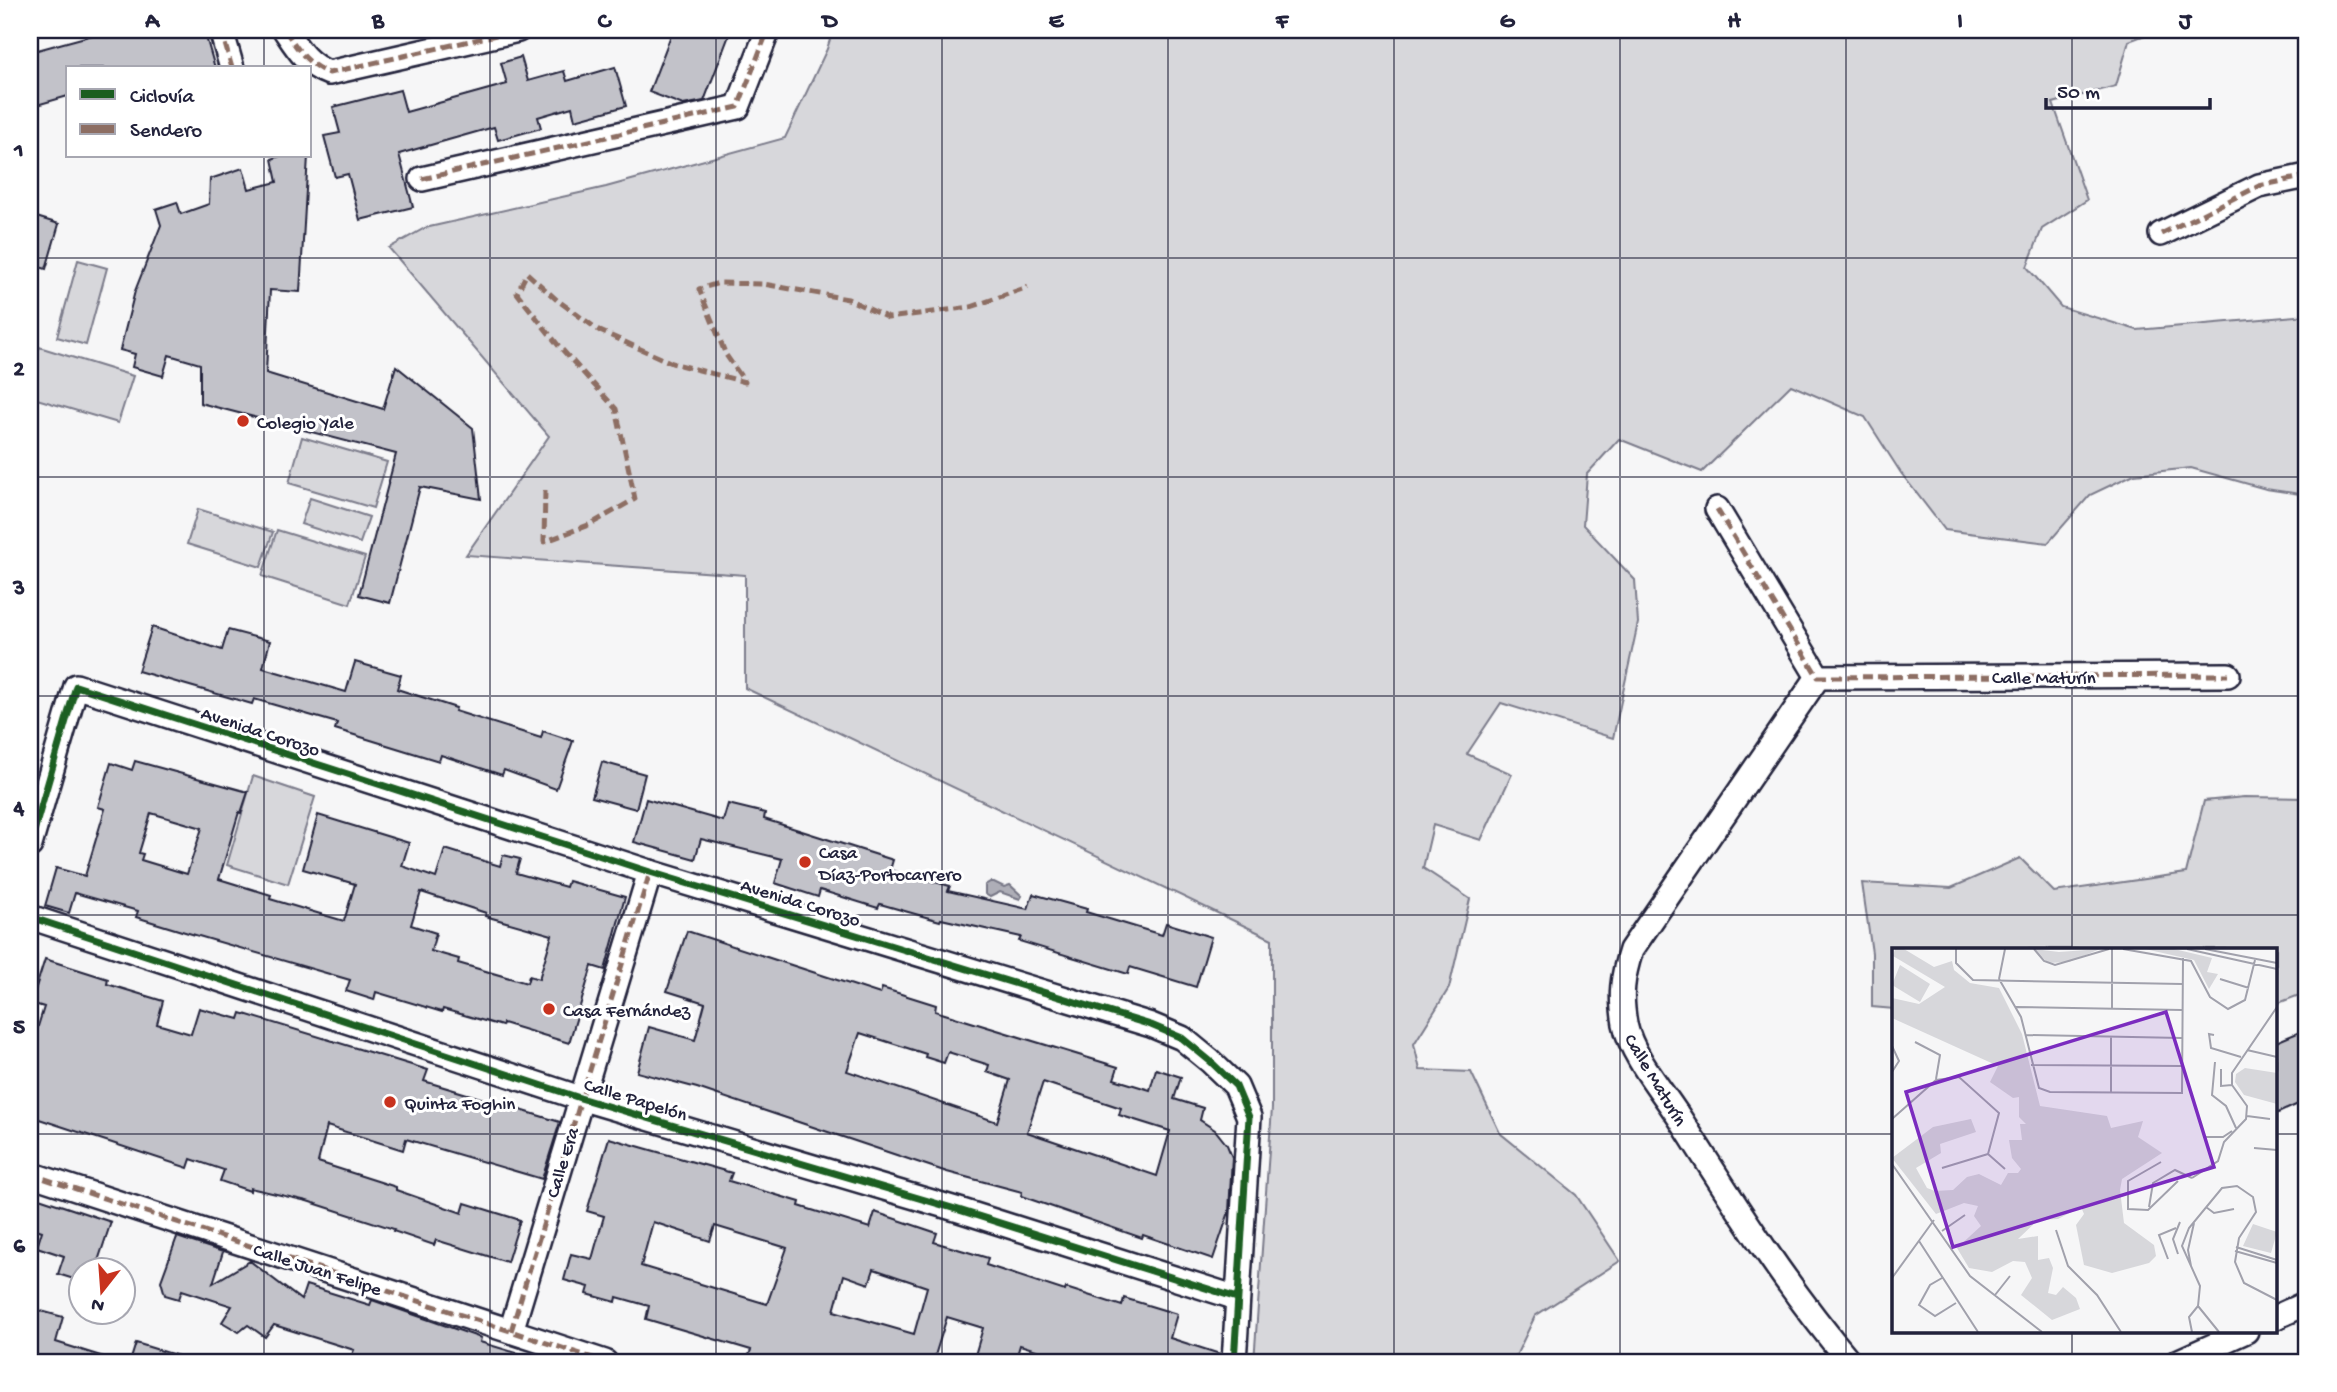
<svg xmlns="http://www.w3.org/2000/svg" width="2337" height="1392" font-family="'Gochi Hand',sans-serif">
<rect width="100%" height="100%" fill="#f6f6f7"/>
<filter id="ink" filterUnits="userSpaceOnUse"><feTurbulence type="fractalNoise" baseFrequency=".0143" numOctaves="2"/><feDisplacementMap in="SourceGraphic" scale="14" xChannelSelector="R" yChannelSelector="G"/><feConvolveMatrix kernelMatrix="1 2 1 2 8 2 1 2 1" color-interpolation-filters="sRGB"/></filter>
<g filter="url(#ink)">
<g fill="#d7d7db" stroke="#7c7c8b" stroke-width="2">
<polygon points="833,30 2158,30 2129,41 2116,86 2053,103 2087,200 2042,229 2027,267 2061,307 2137,330 2307,315 2307,495 2266,489 2191,468 2134,474 2090,495 2048,543 1945,530 1901,473 1865,417 1791,385 1702,472 1619,439 1587,474 1583,525 1635,580 1638,623 1613,738 1501,703 1467,754 1512,774 1481,840 1433,825 1423,868 1470,899 1449,988 1414,1044 1420,1070 1471,1072 1500,1133 1576,1195 1620,1261 1535,1316 1513,1362 1254,1362 1272,1108 1272,939 745,688 745,575 466,555 549,436 389,248 425,228 606,187 785,138 827,49"/>
<polygon points="78,260 107,268 86,345 57,337"/>
<polygon points="39,347 133,376 118,423 30,397 30,379"/>
<polygon points="302,437 387,462 373,508 289,483"/>
<polygon points="310,498 369,517 360,543 301,524"/>
<polygon points="198,509 273,532 261,567 187,544"/>
<polygon points="277,530 365,557 350,604 262,576"/>
<polygon points="253,776 315,797 288,884 227,865"/>
<polygon points="2244,797 2307,798 2307,992 2276,1004 2276,949 1894,949 1894,1009 1872,1007 1872,953 1862,883 1951,888 2020,858 2054,892 2186,873 2204,801"/>
</g>
<polygon fill="#aeaeb7" stroke="#767685" stroke-width="2" points="990,882 994,882 1004,887 1010,885 1022,896 1020,899 1000,892 990,897 985,894 985,885"/>
<g fill="#c2c2c9" stroke="#22223b" stroke-width="2" fill-rule="evenodd">
<polygon points="111,30 204,30 215,68 68,68 68,96 30,107 30,52"/>
<polygon points="673,30 731,30 704,101 683,105 649,92"/>
<polygon points="521,57 528,81 564,71 567,81 615,67 626,106 575,120 572,107 538,117 541,128 498,140 494,127 399,154 413,207 360,220 348,174 335,177 324,136 340,133 333,107 400,90 406,112 507,84 501,63"/>
<polygon points="280,156 308,156 300,292 270,290 266,373 383,409 396,366 473,428 481,499 420,487 390,603 359,595 396,454 200,403 200,364 169,355 163,376 132,367 135,354 120,350 135,291 161,225 156,209 177,202 181,214 209,204 210,179 243,168 249,189 277,182 272,159"/>
<polygon points="30,215 59,224 46,269 30,264"/>
<polygon points="152,627 222,650 228,630 270,641 263,668 346,692 355,662 401,675 397,689 456,708 455,711 541,738 543,731 573,741 556,789 504,770 502,775 441,755 439,761 335,729 337,723 254,699 252,704 138,671"/>
<path d="M135 761 248 792 241 813 239 812 219 879 271 895 270 899 344 921 355 884 303 869 318 815 409 843 402 866 436 878 445 849 500 866 503 855 520 859 516 873 566 887 568 881 625 897 605 970 592 966 569 1043 503 1023 502 1026 443 1009 442 1012 376 992 374 1000 346 991 350 980 185 932 136 917 138 911 75 893 69 913 45 906 56 868 85 876 105 809 98 807 111 763 132 770ZM151 813 202 828 187 874 141 860 143 854 139 853ZM421 892 486 913 485 916 552 935 539 979 529 976 527 983 458 963 459 959 431 951 436 933 411 925Z"/>
<polygon points="602,762 645,774 636,809 592,797"/>
<polygon points="646,799 723,821 728,804 765,813 764,819 893,860 890,870 950,886 948,891 1028,909 1033,894 1087,909 1086,912 1162,935 1166,923 1211,937 1196,987 1130,967 1128,974 1019,941 1021,937 941,919 940,921 880,904 878,908 820,890 818,897 775,883 782,859 701,839 695,859 634,842"/>
<path d="M687 931 880 994 882 988 936 1005 935 1011 1118 1067 1114 1079 1150 1090 1156 1069 1181 1077 1174 1099 1203 1108 1200 1120 1215 1130 1227 1145 1232 1157 1229 1212 1213 1259 1143 1235 1142 1238 1021 1196 1022 1192 947 1172 697 1088 637 1072 649 1027 695 1040 705 1003 667 991ZM860 1033 926 1054 925 1057 944 1063 948 1052 989 1065 987 1072 1010 1080 997 1122 847 1071ZM1043 1082 1121 1108 1119 1115 1170 1131 1157 1176 1027 1132Z"/>
<polygon points="45,959 108,979 107,984 163,1001 157,1024 191,1034 199,1008 239,1019 241,1013 428,1070 424,1081 560,1122 542,1179 406,1139 403,1150 327,1126 318,1162 396,1187 396,1190 462,1213 465,1203 520,1220 507,1262 436,1240 434,1245 393,1231 394,1229 307,1201 250,1188 250,1191 220,1181 224,1170 191,1159 188,1168 30,1116 30,1052 44,1007 31,1003"/>
<polygon points="2307,1029 2307,1100 2276,1114 2276,1042"/>
<path d="M609 1138 732 1173 729 1181 800 1202 799 1206 870 1228 875 1212 937 1233 934 1242 988 1258 986 1265 1065 1291 1066 1288 1122 1306 1124 1298 1177 1314 1170 1338 1220 1354V1362H1075L1020 1345 1015 1362H973L983 1328 947 1317 933 1362H768L749 1355 751 1350 646 1319 649 1306 617 1297 616 1302 587 1294 589 1287 564 1280 571 1254 592 1259 604 1216 587 1211ZM653 1222 710 1241 715 1226 787 1248 767 1304 641 1266ZM874 1269 927 1287 914 1334 834 1311 844 1275 869 1284Z"/>
<polygon points="30,1195 111,1222 95,1270 80,1270 80,1281 58,1274 64,1256 37,1247 42,1231 30,1227"/>
<polygon points="177,1237 223,1252 213,1283 250,1261 301,1300 306,1285 370,1305 372,1300 481,1338 480,1342 533,1358 532,1362 349,1362 354,1350 274,1325 265,1337 248,1325 239,1332 222,1322 232,1306 182,1290 179,1299 165,1295 161,1281"/>
<polygon points="30,1308 63,1317 56,1342 107,1358 106,1362 30,1362"/>
<polygon points="136,1343 185,1358 184,1362 130,1362"/>
</g>
<g fill="none" stroke-linecap="round" stroke-linejoin="round">
<g stroke="#22223b" stroke-width="28">
<g id="minor">
<polyline points="221,30 232,68"/>
<path d="M285 30C297 48 307 65 329 73L518 30"/>
<polyline points="422,179 738,107 768,30"/>
<polyline points="2161,234 2259,186 2307,176"/>
<polyline points="1717,509 1818,677"/>
<path d="M1818 677 1631 950C1622 978 1620 995 1625 1024 1632 1058 1666 1095 1684 1125 1736 1207 1788 1289 1850 1362"/>
<polyline points="1818,677 2228,675"/>
<polyline points="30,845 76,686 650,872 1151,1025 1182,1038 1210,1061 1236,1086 1249,1117 1234,1362"/>
<polyline points="30,917 580,1098 959,1210 1237,1298"/>
<polyline points="30,1174 605,1362"/>
<polyline points="2276,1317 2307,1303"/>
<polyline points="511,1331 650,872"/>
<polyline points="2177,1362 2246,1331"/>
</g>
</g>
<use href="#minor" stroke="#fff" stroke-width="23"/>
<g stroke="#8d6e63" stroke-width="5" stroke-dasharray="10 5" stroke-linecap="butt">
<polyline points="221,30 232,68"/>
<path d="M285 30C297 48 307 65 329 73L518 30"/>
<polyline points="422,179 738,107 768,30"/>
<polyline points="2161,234 2259,186 2307,176"/>
<polyline points="545,490 544,542 591,524 635,499 616,409 558,345 517,293 527,273 557,300 600,331 672,363 745,382 726,355 699,289 719,283 763,284 848,299 888,318 971,307 1028,287"/>
<polyline points="1717,509 1818,677 2228,675"/>
<polyline points="30,1174 605,1362"/>
<polyline points="511,1331 650,872"/>
</g>
<g stroke="#fff" stroke-width="11">
<g id="cycleway">
<polyline points="30,845 76,686 650,872 1151,1025 1182,1038 1210,1061 1236,1086 1249,1117 1234,1362"/>
<polyline points="30,917 580,1098 959,1210 1237,1298"/>
</g>
</g>
<use href="#cycleway" stroke="#1b5e20" stroke-width="7"/>
</g>
</g>
<path fill="none" stroke="#22223b" stroke-width="2" stroke-opacity="0.55" d="M264 30V68M490 30V1362M716 30V1362M942 30V1362M1168 30V1362M1394 30V1362M1620 30V1362M1846 30V1362M2072 30V949M264 156V1362M30 258H2307M30 477H2307M30 696H2307M30 915H2307M30 1134H1894M2276 1134H2307M2072 1331V1362"/>
<g fill="#c8321e" stroke="#fff" stroke-width="2.5">
<circle cx="243" cy="421" r="7"/>
<circle cx="805" cy="862" r="7"/>
<circle cx="549" cy="1009" r="7"/>
<circle cx="390" cy="1102" r="7"/>
</g>
<g text-anchor="middle" stroke-width="6" stroke-linejoin="round" paint-order="stroke">
<g font-size="19" fill="#22223b" stroke="#fff" text-anchor="start">
<text x="257" y="428">Colegio Yale</text>
<text x="819" y="858">Casa<tspan x="819" dy="22">Díaz-Portocarrero</tspan></text>
<text x="563" y="1016">Casa Fernández</text>
<text x="404" y="1109">Quinta Foghin</text>
</g>
<g font-size="19" fill="#22223b" stroke="#fff">
<text x="2044" y="683">Calle Maturín</text>
<text transform="translate(261 730) rotate(18)" y="7">Avenida Corozo</text>
<text transform="translate(801 901) rotate(17)" y="7">Avenida Corozo</text>
<text transform="translate(1657 1079) rotate(59)" y="7">Calle Maturín</text>
<text transform="translate(636 1098) rotate(17)" y="7">Calle Papelón</text>
<text transform="translate(561 1162) rotate(-73)" y="7">Calle Era</text>
<text transform="translate(318 1268) rotate(18)" y="7">Calle Juan Felipe</text>
</g>
</g>
<g transform="translate(1892 948)">
<rect width="385" height="385" fill="#f6f6f7"/>
<path d="M3 1H12L42 19 60 13 62 22 78 35 107 40 130 86 148 158 215 168 219 180 251 173 246 189 270 205 230 231 228 242 232 275 262 297 264 308 257 315 220 325 192 317 184 277 192 266 189 259 166 271 146 272 126 291 146 288V312L157 310 161 320 156 345 164 347 171 339 184 350 188 361 160 372 129 347 140 330 133 314 121 313 100 324 77 320 65 300 89 278 82 268 86 258 72 255 44 266 0 210 41 179 79 171 84 184 48 196 49 205 24 220 35 240 43 243 61 242 75 229 87 226 109 237 116 225H126L129 221 120 210 117 192H130L128 176H134L127 169V149L121 150 98 134 106 118 0 70V50L27 56 53 39 1 8ZM142 1 167 4 208 1 177 14 156 15ZM253 1H282L320 10 315 24 326 26 317 41 302 12ZM8 17 38 36 28 54 0 37ZM353 120 385 125V156L352 147 343 134 344 126ZM361 276 385 284 379 305 351 298Z" fill="#d7d7db"/>
<path fill="none" stroke="#a1a1ac" stroke-width="2" d="M64 1V15L81 32 290 36M142 1 152 13 163 17 217 1M231 1 299 13 318 49 336 61 353 52 363 12M295 1 385 21M313 1 385 15M107 31 129 69 147 140 158 144 290 145 291 10M107 31 113 1M328 31 357 40M124 59 290 62M220 62V1M134 87 290 90M322 87 317 86 319 100 349 109M219 88V144M23 94 48 107 44 131M0 98 7 113 0 124M355 102 385 109M323 114 320 147 334 158 344 180M139 117 290 118M329 121V138L340 137M355 168 378 171M0 171 44 132 67 129 107 165 96 206M311 189H331L340 183M362 200 385 202M96 206 113 221M269 214 236 233V261L256 262 286 233M0 216 78 328 150 384M50 220 96 206M300 230 326 213 332 194 354 171 355 158 340 137V125L385 59M257 259 261 235 283 222 300 230M314 259 322 265 342 261M164 282 176 318 205 347 229 384M50 283 73 267M27 293 86 384M344 299 385 312M343 303 385 315M286 306 281 291 288 274M276 311 267 287 284 280M299 318 296 302 302 275M0 330 42 272M50 330 38 337 27 357 43 368 64 355M103 347 118 328M306 358 327 384M300 384 297 369 306 358 308 338 290 298 297 280 330 240 345 238 361 249 364 264 347 290 343 314 352 335 385 352"/>
<path fill="#7b2cbf" fill-opacity="0.15" stroke="#7b2cbf" stroke-width="3.5" d="M274 64 322 219 61 299 14 144Z"/>
<rect width="385" height="385" fill="none" stroke="#22223b" stroke-width="3.5"/>
</g>
<rect width="2337" height="1392" fill="none" stroke="#fff" stroke-width="77"/>
<rect x="66" y="66" width="245" height="91" fill="#ffffff" stroke="#a7a7b1" stroke-width="2"/>
<rect x="80" y="89" width="35" height="10" fill="#1b5e20" stroke="#a7a7b1" stroke-width="2"/>
<text x="130" y="102" font-size="21" fill="#22223b">Ciclovía</text>
<rect x="80" y="124" width="35" height="10" fill="#8d6e63" stroke="#a7a7b1" stroke-width="2"/>
<text x="130" y="136" font-size="21" fill="#22223b">Sendero</text>
<g transform="translate(102 1291) rotate(197)"><circle r="33" fill="#ffffff" stroke="#a7a7b1" stroke-width="2"/>
<path d="M0-5L12 26L0 18L-12 26Z" fill="#c8321e"/>
<text y="-10" font-size="19" font-weight="bold" text-anchor="middle" fill="#22223b">N</text>
</g>
<path d="M2046 98v10h164v-10" fill="none" stroke="#22223b" stroke-width="3.5"/>
<text x="2057" y="98" font-size="21" fill="#22223b" stroke="#ffffff" stroke-width="5" paint-order="stroke">50 m</text>
<rect x="38" y="38" width="2260" height="1316" fill="none" stroke="#22223b" stroke-width="2.5"/>
<g font-size="23" text-anchor="middle" font-weight="bold" fill="#22223b">
<text x="152" y="27">A</text>
<text x="378" y="27">B</text>
<text x="604" y="27">C</text>
<text x="830" y="27">D</text>
<text x="1056" y="27">E</text>
<text x="1282" y="27">F</text>
<text x="1507" y="27">G</text>
<text x="1734" y="27">H</text>
<text x="1960" y="27">I</text>
<text x="2185" y="27">J</text>
<text x="19" y="156">1</text>
<text x="19" y="375">2</text>
<text x="19" y="594">3</text>
<text x="19" y="814">4</text>
<text x="19" y="1033">5</text>
<text x="19" y="1252">6</text>
</g>
</svg>
